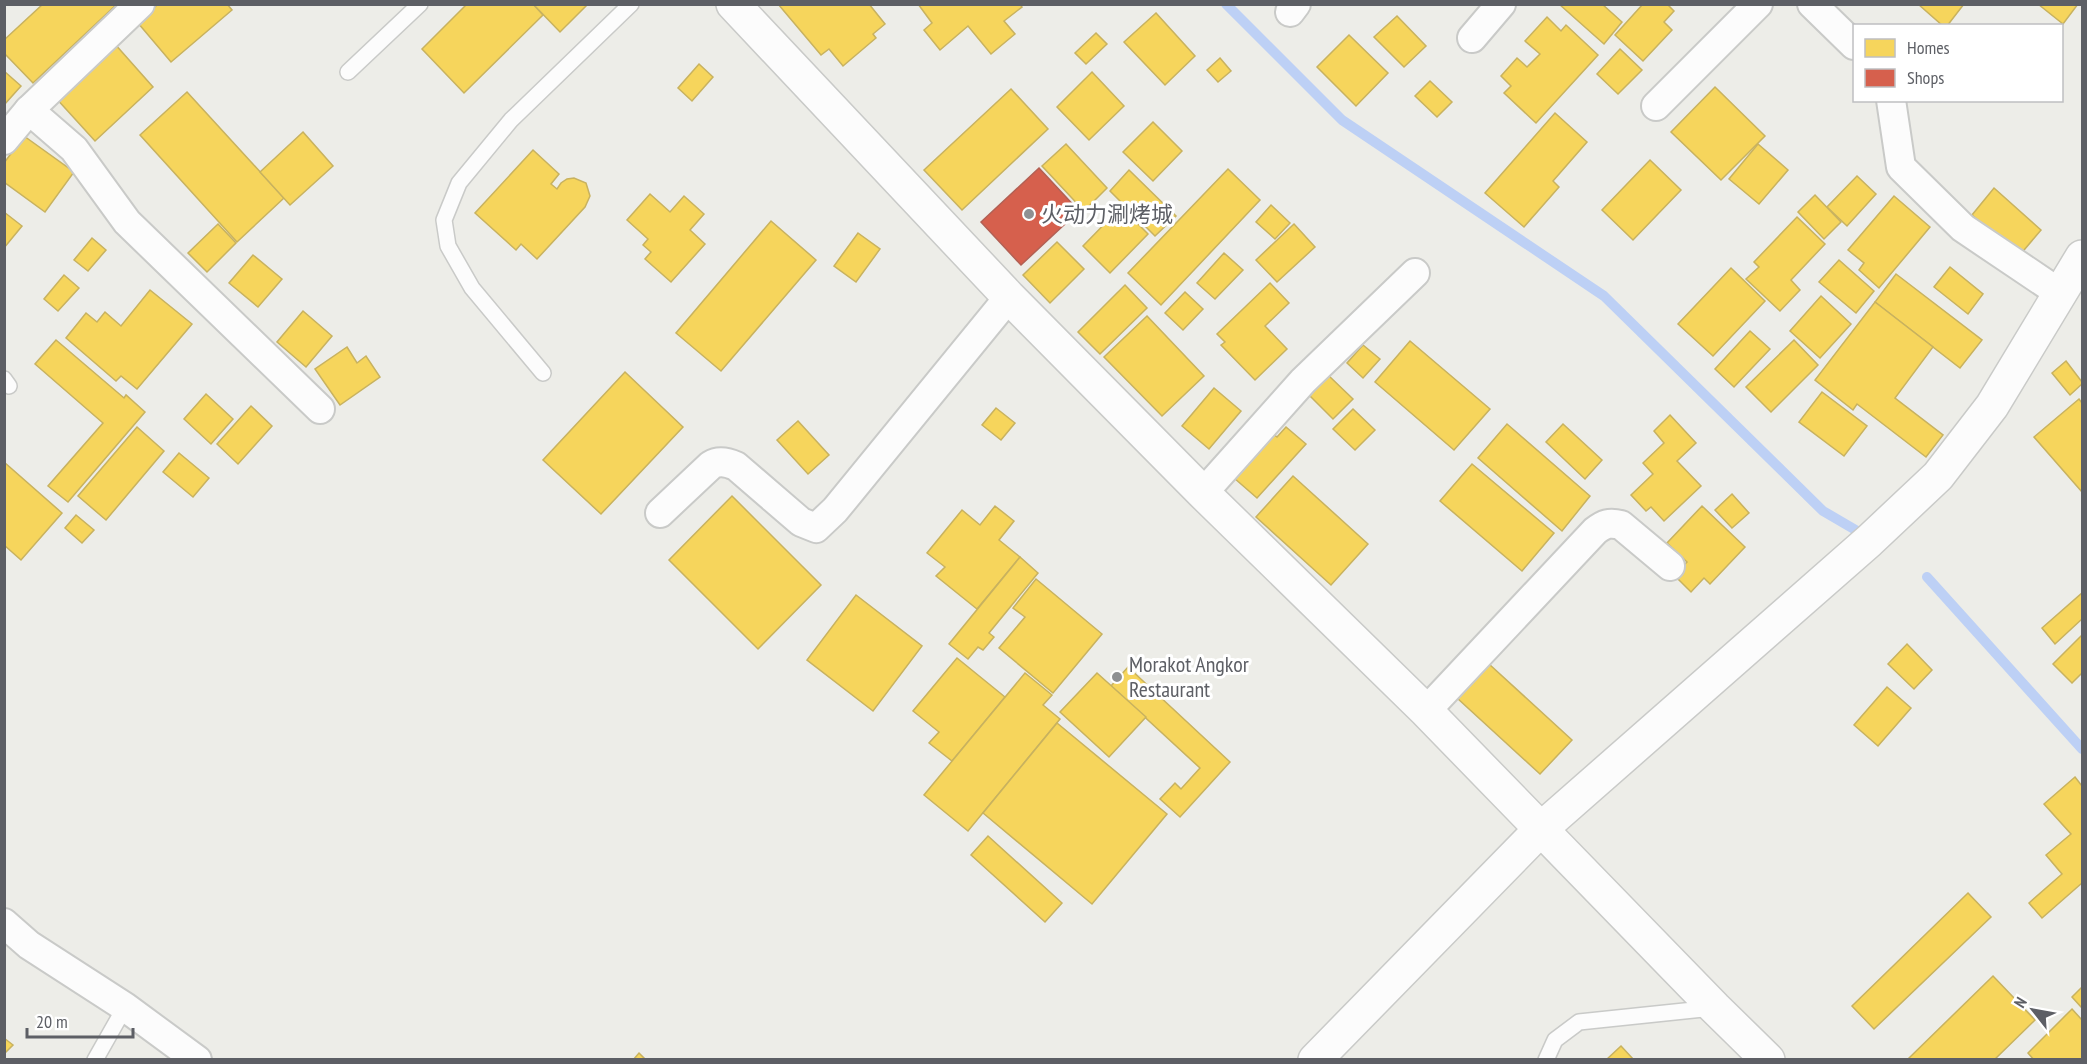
<svg xmlns="http://www.w3.org/2000/svg" width="2087" height="1064" font-family="'PT Sans Narrow','Noto Sans SC',sans-serif">
<rect width="100%" height="100%" fill="#edede8"/>
<g fill="#f6d55c" stroke="#c8b25f" stroke-width="1.5">
<polygon points="43,4 117,4 33,83 4,53 4,40"/>
<polygon points="158,4 227,4 232,10 171,62 138,23"/>
<polygon points="467,4 533,4 543,15 464,93 422,49"/>
<polygon points="533,4 588,4 560,32"/>
<polygon points="778,4 869,4 885,24 873,34 876,38 843,66 829,49 821,55"/>
<polygon points="918,4 1020,4 1022,7 1004,21 1015,34 991,54 968,26 940,50 924,30 932,23"/>
<polygon points="1559,4 1602,4 1622,22 1604,44"/>
<polygon points="1643,4 1667,4 1674,11 1664,22 1672,30 1643,61 1615,35"/>
<polygon points="1918,4 1964,4 1947,26 1943,26"/>
<polygon points="2038,4 2078,4 2063,24"/>
<polygon points="1156,13 1195,56 1165,85 1124,42"/>
<polygon points="1397,16 1426,46 1404,67 1374,37"/>
<polygon points="1547,17 1561,31 1566,25 1598,55 1536,123 1504,93 1511,86 1501,76 1517,58 1527,67 1540,54 1525,41"/>
<polygon points="1096,33 1107,44 1086,64 1075,53"/>
<polygon points="1349,35 1388,73 1356,106 1317,67"/>
<polygon points="114,43 153,87 95,141 55,97"/>
<polygon points="1620,49 1642,70 1618,94 1597,74"/>
<polygon points="1220,58 1231,71 1218,82 1207,70"/>
<polygon points="699,64 713,77 692,101 678,88"/>
<polygon points="4,71 21,86 4,105"/>
<polygon points="1092,72 1124,106 1089,140 1057,107"/>
<polygon points="1430,81 1452,102 1437,117 1415,96"/>
<polygon points="1715,87 1765,136 1721,180 1671,132"/>
<polygon points="1011,89 1048,129 962,210 924,170"/>
<polygon points="187,92 284,198 237,242 140,135"/>
<polygon points="1555,113 1587,142 1553,181 1559,187 1524,227 1485,193"/>
<polygon points="1153,122 1182,151 1153,181 1123,152"/>
<polygon points="303,132 333,166 290,205 260,172"/>
<polygon points="24,136 74,172 45,212 4,182 4,163"/>
<polygon points="1066,144 1107,188 1084,211 1042,166"/>
<polygon points="1758,144 1788,170 1759,204 1729,179"/>
<polygon points="533,150 559,174 551,184 557,189 561,183 567,179 574,178 586,183 590,196 585,207 537,259 521,244 516,250 475,213"/>
<polygon points="1650,160 1681,190 1633,240 1602,210"/>
<polygon points="1228,169 1260,200 1161,305 1128,273"/>
<polygon points="1129,170 1176,216 1155,236 1110,191"/>
<polygon points="1857,176 1876,194 1847,226 1827,207"/>
<polygon points="1994,188 2041,230 2019,256 1972,215"/>
<polygon points="650,194 670,212 684,196 704,214 690,230 705,244 671,282 645,259 651,252 643,245 648,239 627,220"/>
<polygon points="1815,195 1841,222 1824,239 1798,212"/>
<polygon points="1894,196 1930,227 1879,288 1859,270 1864,263 1848,250"/>
<polygon points="1271,205 1290,223 1275,239 1256,222"/>
<polygon points="1121,207 1148,234 1110,273 1083,246"/>
<polygon points="4,212 22,226 4,248"/>
<polygon points="1797,217 1825,244 1791,280 1800,290 1780,311 1746,279 1759,267 1754,262"/>
<polygon points="771,221 816,260 721,371 676,333"/>
<polygon points="218,224 236,243 207,272 188,253"/>
<polygon points="1294,224 1315,247 1277,282 1256,260"/>
<polygon points="858,233 880,249 856,282 834,266"/>
<polygon points="92,238 106,250 88,271 74,260"/>
<polygon points="1057,242 1084,269 1050,303 1023,275"/>
<polygon points="1224,253 1243,270 1215,299 1197,283"/>
<polygon points="253,255 282,279 258,307 229,283"/>
<polygon points="1839,260 1874,291 1856,313 1819,282"/>
<polygon points="1950,267 1983,294 1968,314 1934,287"/>
<polygon points="1731,268 1765,301 1713,356 1678,324"/>
<polygon points="1896,274 1982,340 1960,368 1875,302"/>
<polygon points="64,275 79,288 58,311 44,299"/>
<polygon points="1270,283 1289,303 1265,326 1287,349 1255,380 1221,345 1225,342 1217,334"/>
<polygon points="1125,285 1147,308 1100,354 1078,332"/>
<polygon points="150,290 192,324 137,389 121,376 116,381 66,338 86,313 97,322 105,312 121,326"/>
<polygon points="1185,292 1203,309 1183,330 1165,313"/>
<polygon points="1821,296 1851,324 1820,358 1790,331"/>
<polygon points="1875,302 1933,347 1895,398 1943,435 1926,457 1857,404 1853,410 1815,380"/>
<polygon points="303,311 332,336 306,367 277,342"/>
<polygon points="1147,316 1204,376 1162,416 1104,357"/>
<polygon points="1750,331 1770,349 1734,387 1715,369"/>
<polygon points="56,340 124,398 126,395 145,412 68,502 48,486 103,423 35,364"/>
<polygon points="1794,340 1818,365 1771,412 1746,387"/>
<polygon points="1410,341 1490,409 1454,450 1375,382"/>
<polygon points="1363,345 1380,359 1363,378 1347,363"/>
<polygon points="347,347 357,363 366,356 380,377 340,405 315,369"/>
<polygon points="2066,361 2082,382 2082,384 2070,395 2052,373"/>
<polygon points="625,372 683,427 601,514 543,460"/>
<polygon points="1328,375 1353,399 1333,419 1309,395"/>
<polygon points="1214,388 1241,411 1209,449 1182,426"/>
<polygon points="1822,392 1867,426 1844,456 1799,422"/>
<polygon points="206,394 233,419 211,444 184,419"/>
<polygon points="2079,399 2082,403 2082,492 2034,437"/>
<polygon points="251,406 272,426 238,464 217,444"/>
<polygon points="996,408 1015,423 1001,440 982,425"/>
<polygon points="1353,409 1375,430 1355,450 1333,429"/>
<polygon points="1670,415 1696,443 1677,461 1701,486 1664,521 1651,507 1646,511 1631,495 1653,474 1643,463 1664,443 1654,431"/>
<polygon points="798,421 829,455 808,474 777,440"/>
<polygon points="1507,424 1590,496 1562,531 1478,458"/>
<polygon points="1563,424 1602,460 1585,479 1546,442"/>
<polygon points="137,427 164,451 106,520 78,496"/>
<polygon points="1265,427 1277,437 1286,427 1306,444 1257,498 1226,471"/>
<polygon points="179,453 209,478 193,497 163,472"/>
<polygon points="4,462 62,513 21,560 4,545"/>
<polygon points="1472,464 1554,533 1522,571 1440,501"/>
<polygon points="1293,476 1368,544 1331,585 1256,517"/>
<polygon points="1732,494 1749,513 1732,528 1715,510"/>
<polygon points="732,496 821,585 758,649 669,560"/>
<polygon points="995,506 1014,521 999,540 1020,557 977,609 936,576 945,567 927,553 962,510 980,525"/>
<polygon points="1702,506 1745,547 1710,584 1704,578 1691,592 1674,575 1687,562 1667,543"/>
<polygon points="76,515 94,530 82,543 65,528"/>
<polygon points="1020,557 1038,573 989,633 994,637 983,650 978,647 968,659 949,644"/>
<polygon points="1036,579 1102,634 1053,693 999,648 1025,617 1013,608"/>
<polygon points="2082,593 2082,619 2055,644 2042,628"/>
<polygon points="856,595 922,646 873,711 807,660"/>
<polygon points="2082,635 2082,673 2072,683 2053,664"/>
<polygon points="1907,644 1932,670 1914,689 1888,664"/>
<polygon points="957,658 1005,697 952,761 929,743 939,732 913,711"/>
<polygon points="1489,664 1572,740 1540,774 1457,698"/>
<polygon points="1128,667 1230,762 1180,817 1160,799 1175,783 1181,789 1200,768 1111,686"/>
<polygon points="1025,673 1052,695 1043,705 1060,719 968,831 924,795"/>
<polygon points="1097,673 1146,717 1109,757 1060,712"/>
<polygon points="1887,687 1911,708 1878,746 1854,725"/>
<polygon points="1057,723 1167,814 1092,904 983,813"/>
<polygon points="2075,777 2082,786 2082,883 2042,918 2029,903 2062,874 2046,855 2071,834 2044,804"/>
<polygon points="988,836 1062,903 1045,922 971,855"/>
<polygon points="1968,893 1991,917 1874,1029 1852,1006"/>
<polygon points="1993,976 2035,1020 1994,1060 1907,1060"/>
<polygon points="2082,987 2082,1008 2072,997"/>
<polygon points="2072,1009 2082,1020 2082,1060 2034,1060 2028,1053"/>
<polygon points="4,1038 13,1045 4,1054"/>
<polygon points="1621,1046 1634,1060 1606,1060"/>
<polygon points="639,1053 646,1060 633,1060"/>
</g>
<polygon fill="#d6604d" stroke="#b26054" stroke-width="1.5" points="1039,168 1079,211 1021,265 981,222"/>
<g fill="none" stroke-linecap="round" stroke-linejoin="round">
<g stroke="#bdd0f5" stroke-width="10">
<polyline points="1226,4 1342,120 1604,296 1823,511 1859,532"/>
<polyline points="1927,577 2082,749"/>
</g>
<g stroke="#c9cac8" stroke-width="18">
<g id="service">
<polyline points="348,72 420,4"/>
<polyline points="543,373 472,288 448,246 444,220 459,183 511,120 631,4"/>
<polyline points="4,379 9,386"/>
<polyline points="95,1060 125,1007"/>
<polyline points="1546,1060 1555,1040 1579,1022 1713,1008"/>
</g>
</g>
<g stroke="#c9cac8" stroke-width="32">
<g id="minor">
<polyline points="1812,4 1854,45"/>
<polyline points="1290,12 1296,4"/>
<polyline points="1472,38 1501,4"/>
<polyline points="1891,100 1901,167 1963,228 2061,294"/>
<polyline points="1656,106 1758,4"/>
<polyline points="29,110 74,149 127,222 320,409"/>
<polyline points="4,140 29,110 140,4"/>
<polyline points="1203,493 1303,381 1415,273"/>
<path d="M660 513 711 465C719 460 727 462 736 466L801 522 816 528 835 510 1009 297"/>
<path d="M1426 711 1595 531C1604 524 1609 522 1621 525L1670 566"/>
<polyline points="4,923 29,945 125,1007 197,1060"/>
</g>
</g>
<g stroke="#c9cac8" stroke-width="36">
<g id="tertiary">
<polyline points="733,4 1009,297 1203,493 1426,711 1715,1008 1768,1060"/>
<polyline points="1315,1060 1541,829 1869,541 1938,476 1992,406 2082,257"/>
</g>
</g>
<use href="#service" stroke="#fcfcfc" stroke-width="15"/>
<use href="#minor" stroke="#fcfcfc" stroke-width="28"/>
<use href="#tertiary" stroke="#fcfcfc" stroke-width="33"/>
</g>
<g fill="#8f9193" stroke="#fff" stroke-width="2">
<circle cx="1029" cy="214" r="6"/>
<circle cx="1117" cy="677" r="6"/>
</g>
<g text-anchor="middle" stroke-width="6" stroke-linejoin="round" paint-order="stroke">
<g font-size="22" fill="#5d5f65" stroke="#fff" text-anchor="start">
<text x="1041" y="222">火动力涮烤城</text>
<text x="1129" y="672">Morakot Angkor<tspan x="1129" dy="25">Restaurant</tspan></text>
</g>
</g>
<rect width="2087" height="1064" fill="none" stroke="#5d5f65" stroke-width="12"/>
<rect x="1853" y="24" width="210" height="78" fill="#ffffff" stroke="#bebfc1" stroke-width="1.5"/>
<rect x="1865" y="39" width="30" height="18" fill="#f6d55c" stroke="#bebfc1" stroke-width="1.5"/>
<text x="1907" y="54" font-size="18" fill="#5d5f65">Homes</text>
<rect x="1865" y="69" width="30" height="18" fill="#d6604d" stroke="#bebfc1" stroke-width="1.5"/>
<text x="1907" y="84" font-size="18" fill="#5d5f65">Shops</text>
<g transform="translate(2033 1010) rotate(301)" stroke="#ffffff" stroke-width="4.5" paint-order="stroke">
<path d="M0-4.5L10 22L0 15L-10 22Z" fill="#5d5f65"/>
<text y="-9" font-size="16" font-weight="bold" text-anchor="middle" fill="#5d5f65">N</text>
</g>
<path d="M27 1028v9h106v-9" fill="none" stroke="#5d5f65" stroke-width="3"/>
<text x="36" y="1028" font-size="18" fill="#5d5f65" stroke="#ffffff" stroke-width="4.5" paint-order="stroke">20 m</text>
</svg>
